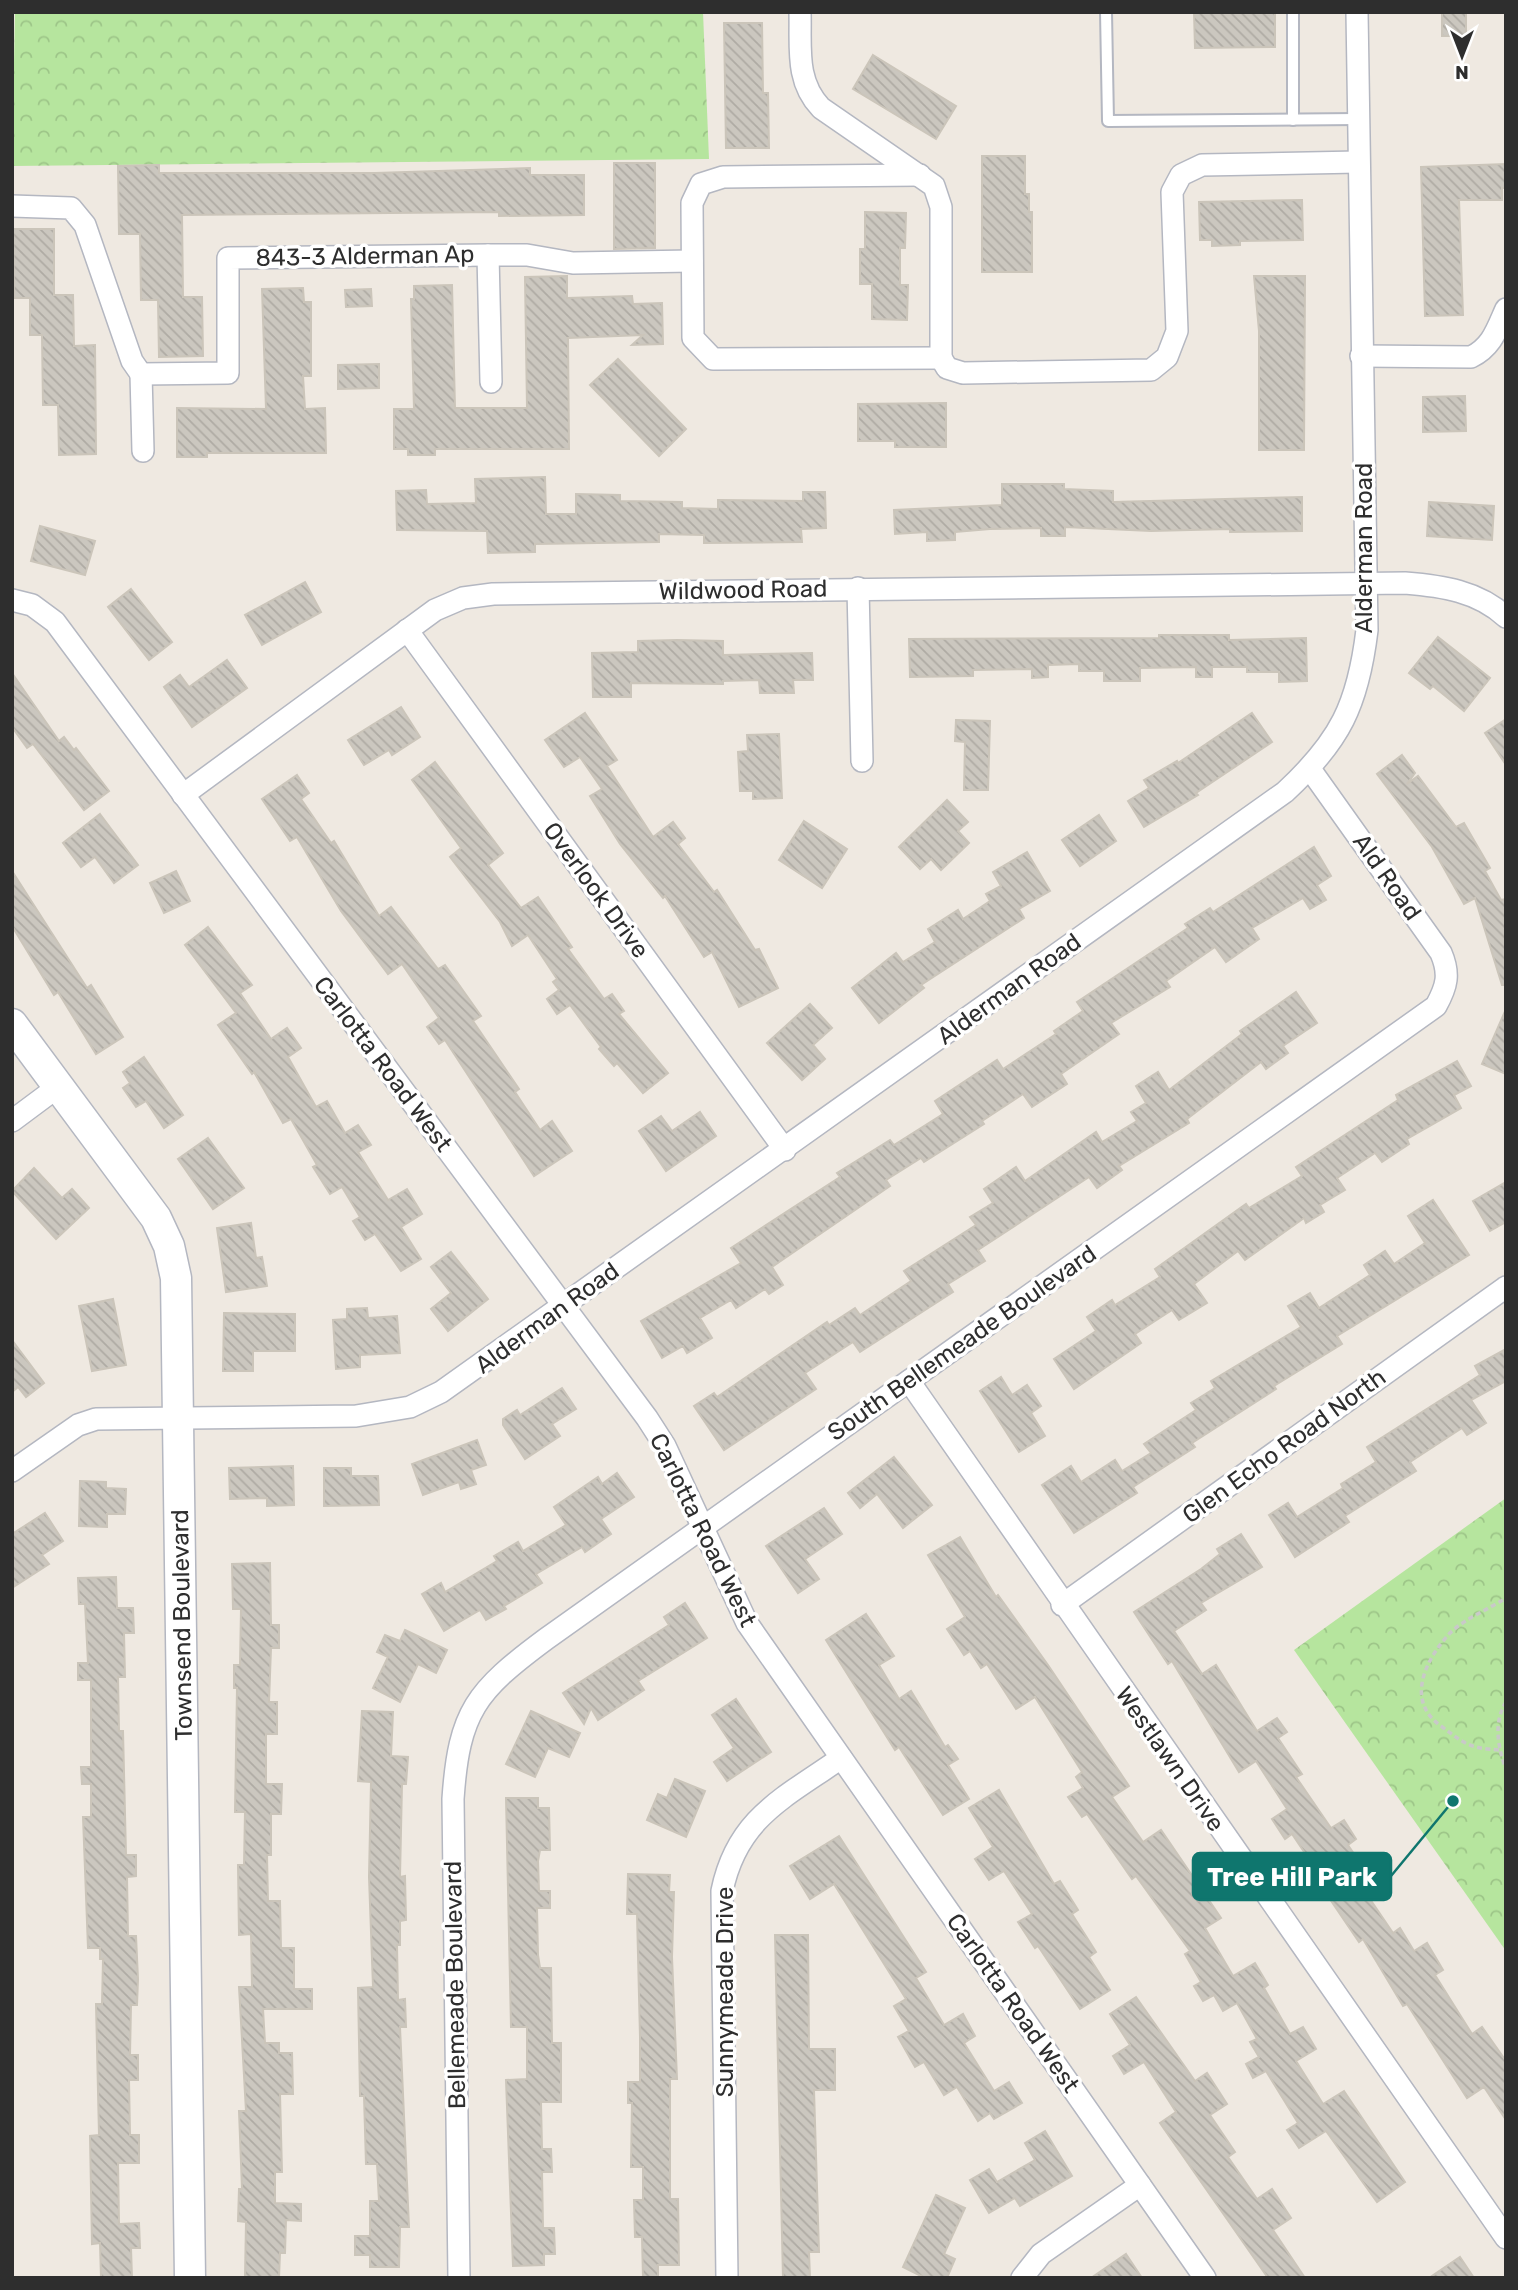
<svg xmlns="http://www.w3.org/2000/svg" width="1518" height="2290" font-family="Rubik,sans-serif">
<defs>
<pattern id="forest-crowns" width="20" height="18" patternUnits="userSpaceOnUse" patternTransform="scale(1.75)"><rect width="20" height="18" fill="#b6e59e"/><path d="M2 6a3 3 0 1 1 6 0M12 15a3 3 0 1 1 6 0" fill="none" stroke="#9dc588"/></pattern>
<pattern id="building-back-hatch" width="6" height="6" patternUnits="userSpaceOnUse" patternTransform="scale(1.75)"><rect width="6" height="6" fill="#cbc7bf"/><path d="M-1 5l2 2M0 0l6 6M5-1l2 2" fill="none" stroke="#afaba4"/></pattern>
</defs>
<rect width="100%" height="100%" fill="#efe9e1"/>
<g fill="url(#forest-crowns)">
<polygon points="15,12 703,12 709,159 12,166"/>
<polygon points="1506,1498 1506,1951 1294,1650"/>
</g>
<g fill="url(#building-back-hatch)" stroke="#cbc5ba" stroke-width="2">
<polygon points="1194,12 1275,12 1275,47 1195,48"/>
<rect x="1442" y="12" width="24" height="24"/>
<polygon points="724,23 762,23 763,93 768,93 769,148 726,148"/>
<polygon points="873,55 956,106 936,139 853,89"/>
<polygon points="982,156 1025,156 1025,194 1029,194 1029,212 1032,212 1032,272 982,272"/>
<polygon points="614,163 655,163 655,248 614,249"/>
<polygon points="1506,164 1506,188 1502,188 1502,200 1459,200 1463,315 1425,316 1421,167"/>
<polygon points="159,165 159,173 375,173 530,168 530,175 584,175 584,215 499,216 499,212 182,215 183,297 202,297 203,356 159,357 158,300 141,300 140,234 119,234 118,166"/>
<polygon points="1302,200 1303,240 1240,241 1240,245 1212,246 1212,240 1200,240 1199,202"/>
<polygon points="865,212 906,213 905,248 900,248 900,285 908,285 907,320 872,319 872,284 860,284 860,249 865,249"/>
<polygon points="13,229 54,229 54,295 73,295 74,346 95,345 96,454 59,455 58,405 43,405 42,335 30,335 30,298 14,298"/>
<polygon points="567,276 567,298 632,296 633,304 662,303 663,344 632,345 643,335 568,338 569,449 435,449 435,455 408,455 408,449 394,449 394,409 414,409 411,299 414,299 414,286 452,285 455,408 527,408 525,277"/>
<polygon points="1254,276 1305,276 1304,450 1259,450 1259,331"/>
<polygon points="303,288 304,302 311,302 311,376 303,376 305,409 325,408 326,453 207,453 207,457 177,457 177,408 266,409 262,289"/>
<polygon points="371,289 372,306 346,307 345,290"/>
<polygon points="618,359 686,429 659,456 590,385"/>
<polygon points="379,364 379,388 338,389 338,365"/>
<polygon points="1465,396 1466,431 1423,432 1423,397"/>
<polygon points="946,403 946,447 895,447 895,441 858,441 858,404"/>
<polygon points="545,477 546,514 576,514 576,494 620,495 620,501 682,502 682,508 718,509 718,500 803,501 803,492 825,492 826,528 801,529 802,542 704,543 704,535 659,534 659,542 535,544 535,552 488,553 487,531 397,530 396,491 426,490 427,504 476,503 475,479"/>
<polygon points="1002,484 1064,484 1064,489 1113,491 1113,502 1302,497 1302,531 1230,532 1230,529 1151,531 1065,527 1065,536 1041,536 1041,528 990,529 955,532 955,540 927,541 927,532 895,534 894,510 1002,505"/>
<polygon points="1429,502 1494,506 1492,540 1427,536"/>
<polygon points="40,526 95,541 85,575 31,561"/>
<polygon points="305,582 321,612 262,645 245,615"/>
<polygon points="131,589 172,642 149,660 108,607"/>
<polygon points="1159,635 1229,635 1229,640 1306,638 1307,681 1279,682 1279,672 1247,672 1247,667 1212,667 1212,677 1196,677 1196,667 1140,668 1140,681 1104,681 1104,671 1079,671 1079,664 1048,665 1048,677 1032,678 1032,669 973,670 973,676 910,677 909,639 1159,638"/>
<polygon points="1438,637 1490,678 1464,711 1433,686 1430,689 1409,673"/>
<polygon points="677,640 723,641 723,655 812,653 813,680 793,680 794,693 760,693 759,680 723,681 723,684 631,683 631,697 593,697 592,653 638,652 638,641"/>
<polygon points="227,660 247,688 192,727 164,687 180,675 189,687"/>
<polygon points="12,673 59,741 64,737 74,750 76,748 109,791 84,810 33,744 27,748 12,727"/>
<polygon points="401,707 420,737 392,755 389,750 364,765 348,740"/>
<polygon points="585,713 617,760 607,766 653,837 673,822 685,838 678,844 714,892 717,890 755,950 759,949 778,988 739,1007 712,952 704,957 665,896 663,898 620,844 590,796 602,789 580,757 564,767 545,740"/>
<polygon points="1252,713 1272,742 1196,793 1198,795 1144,827 1128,801 1149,788 1144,780 1177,761 1178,763"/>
<polygon points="1506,719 1506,765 1485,733"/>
<polygon points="956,720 990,721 988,790 964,790 965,742 955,741"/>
<polygon points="779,734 782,798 753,799 753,791 740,791 738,752 748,751 747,735"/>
<polygon points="1402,755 1415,773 1407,784 1418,776 1456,827 1464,823 1490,868 1485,871 1501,900 1506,899 1506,985 1502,985 1475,898 1464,904 1432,847 1377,774"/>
<polygon points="435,762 503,853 488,865 521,908 538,897 572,947 568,949 604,999 612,994 624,1011 619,1014 668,1073 643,1093 617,1063 614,1066 599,1049 601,1047 570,1005 557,1014 547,999 559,990 553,982 557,979 528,935 512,946 500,922 450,857 461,848 412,780"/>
<polygon points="297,775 309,793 301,799 331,843 334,841 379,916 391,907 438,969 445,965 481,1016 473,1021 519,1089 515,1092 540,1130 552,1121 572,1151 534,1176 445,1040 439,1044 427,1027 439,1018 402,964 388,974 341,911 297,837 290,841 262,799"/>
<polygon points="947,800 968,822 958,831 969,843 941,870 931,859 920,869 899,847"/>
<polygon points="100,814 138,865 114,883 95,857 81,867 63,843"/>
<polygon points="1099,815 1116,841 1080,866 1062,840"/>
<polygon points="804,821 847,849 822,888 779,860"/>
<polygon points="1314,847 1331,876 1317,885 1326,900 1310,909 1303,898 1252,928 1259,939 1226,962 1215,947 1166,981 1170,987 1111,1023 1119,1034 1061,1074 1067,1084 1032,1107 1023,1094 982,1121 984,1124 924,1162 921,1158 886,1180 890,1186 772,1267 783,1285 769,1294 765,1289 736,1308 731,1300 700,1318 712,1338 687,1353 683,1346 662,1358 641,1321 741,1263 731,1248 840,1177 837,1173 890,1140 894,1145 943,1114 935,1101 997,1060 1003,1069 1056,1034 1054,1031 1083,1011 1077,1002 1188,928 1185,924 1210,908 1213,912"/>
<polygon points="1027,852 1050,891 1019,909 1024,918 921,985 924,988 879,1023 852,988 896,953 903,962 935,942 928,929 958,910 963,919 990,901 986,894 1001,886 993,872"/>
<polygon points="12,871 87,988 91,985 123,1037 96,1054 58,992 54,995 12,926"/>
<polygon points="176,871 190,901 164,913 150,883"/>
<polygon points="208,927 252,985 240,993 271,1039 287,1028 301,1048 288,1057 316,1107 327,1101 345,1133 358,1125 371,1145 358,1152 388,1200 407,1189 422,1214 401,1227 421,1259 401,1271 375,1234 365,1240 353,1221 360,1217 342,1187 330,1194 313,1167 317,1165 291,1119 283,1123 254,1072 252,1074 218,1025 236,1013 185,945"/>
<polygon points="1296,992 1317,1023 1283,1046 1288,1053 1266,1069 1261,1062 1187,1119 1189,1123 1119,1166 1122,1170 1097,1188 1089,1177 978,1250 985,1261 948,1284 953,1292 860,1352 853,1342 805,1373 816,1389 724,1450 694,1406 714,1393 717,1397 827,1322 829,1325 855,1308 860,1315 911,1281 904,1271 976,1225 970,1217 993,1203 984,1189 1016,1167 1025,1181 1096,1132 1102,1142 1137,1121 1131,1112 1146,1103 1136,1086 1158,1072 1169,1090 1242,1034 1240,1031"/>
<polygon points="810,1004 832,1028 813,1045 825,1059 802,1080 767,1043"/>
<polygon points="1506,1009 1506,1074 1482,1064"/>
<polygon points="144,1057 183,1115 164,1128 146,1101 136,1107 123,1088 130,1083 123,1072"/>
<polygon points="1457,1061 1471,1086 1454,1095 1461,1108 1407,1139 1409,1144 1382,1162 1375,1153 1337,1178 1345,1190 1320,1205 1324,1212 1306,1223 1304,1218 1245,1260 1238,1251 1194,1284 1207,1303 1179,1320 1172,1310 1135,1334 1141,1343 1074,1389 1054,1359 1096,1331 1087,1317 1112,1300 1115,1305 1160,1277 1155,1269 1246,1204 1249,1208 1302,1176 1296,1167 1398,1100 1396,1095"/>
<polygon points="700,1112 716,1136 666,1171 639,1131 661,1116 672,1131"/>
<polygon points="208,1138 244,1188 213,1209 178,1159"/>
<polygon points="34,1168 62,1198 72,1189 89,1208 56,1239 12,1191"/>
<polygon points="1506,1182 1506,1222 1490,1231 1473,1201"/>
<polygon points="1433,1200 1469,1255 1337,1336 1342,1344 1274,1386 1276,1389 1192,1443 1195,1447 1133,1487 1137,1493 1074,1533 1042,1485 1071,1466 1081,1482 1115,1460 1122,1471 1151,1453 1144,1444 1196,1410 1191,1403 1215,1388 1211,1381 1301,1327 1288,1306 1310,1293 1319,1308 1370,1275 1364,1265 1385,1251 1394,1264 1425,1243 1408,1216"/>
<polygon points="251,1223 256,1258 262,1257 267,1286 226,1292 217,1228"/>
<polygon points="451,1252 488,1299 448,1331 431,1309 451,1293 431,1267"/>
<polygon points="113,1299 126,1365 92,1371 79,1306"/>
<polygon points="367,1308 368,1318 397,1316 400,1353 360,1355 360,1367 336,1369 333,1320 347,1319 347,1309"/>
<polygon points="224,1313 295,1314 295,1351 253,1351 253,1371 223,1371"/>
<polygon points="12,1340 44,1383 26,1397 18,1387 12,1392"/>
<polygon points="1506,1349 1506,1381 1471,1400 1486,1423 1467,1435 1462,1428 1410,1462 1416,1471 1345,1516 1349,1522 1295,1557 1269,1515 1288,1503 1297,1517 1343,1488 1341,1484 1376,1462 1367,1447 1480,1375 1475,1366"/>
<polygon points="1001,1377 1012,1395 1027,1385 1041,1406 1031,1413 1045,1436 1019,1452 980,1391"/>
<polygon points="562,1388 576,1409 552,1424 560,1436 525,1459 503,1425 503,1419 517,1410 520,1415"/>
<polygon points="477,1440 486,1465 471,1470 476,1484 461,1489 459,1482 423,1495 412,1464"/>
<polygon points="894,1457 932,1505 903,1528 877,1494 860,1508 848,1493"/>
<polygon points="293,1466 294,1505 267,1506 267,1498 230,1499 229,1468"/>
<polygon points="324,1468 351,1468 351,1476 378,1476 379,1505 324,1506"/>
<polygon points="617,1473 634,1497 601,1519 611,1534 585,1552 582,1547 536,1574 542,1583 504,1606 506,1609 486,1620 480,1610 444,1631 422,1594 441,1583 445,1592 497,1561 494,1556 518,1542 523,1551 566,1525 554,1507 598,1477 602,1484"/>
<polygon points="80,1481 106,1482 106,1488 126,1489 125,1514 107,1514 107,1527 79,1526"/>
<polygon points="824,1508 842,1534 805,1559 819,1579 798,1593 766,1546"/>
<polygon points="45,1513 63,1541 42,1555 49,1564 12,1588 12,1534"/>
<polygon points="1241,1534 1262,1567 1201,1603 1206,1610 1174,1631 1202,1674 1216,1665 1257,1731 1277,1718 1287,1732 1278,1738 1302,1774 1296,1777 1331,1828 1344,1820 1356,1839 1348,1845 1380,1892 1370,1899 1393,1933 1400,1928 1414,1951 1427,1943 1443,1970 1435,1975 1472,2034 1482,2027 1506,2061 1506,2120 1484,2087 1467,2098 1407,2004 1403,2006 1363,1939 1359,1942 1319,1883 1323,1880 1292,1834 1285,1839 1272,1819 1287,1809 1256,1761 1239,1772 1172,1661 1168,1664 1134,1612 1201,1569 1220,1554 1217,1549"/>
<polygon points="960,1537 996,1597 998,1595 1048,1665 1129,1786 1112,1797 1143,1842 1161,1830 1221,1918 1205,1928 1233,1976 1255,1963 1268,1985 1264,1988 1290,2034 1303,2027 1316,2049 1296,2061 1323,2104 1344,2091 1405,2182 1377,2202 1326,2131 1299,2148 1287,2130 1298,2123 1266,2071 1253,2078 1246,2064 1259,2057 1250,2042 1257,2039 1237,2003 1223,2011 1214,1995 1203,2001 1194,1986 1201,1982 1185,1954 1190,1951 1136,1876 1132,1879 1087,1814 1082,1817 1068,1797 1083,1788 1076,1777 1082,1772 1035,1697 1016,1709 987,1664 981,1668 970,1651 964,1655 947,1629 965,1617 928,1555"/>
<polygon points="270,1563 271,1625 279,1625 279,1648 271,1648 269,1702 277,1702 277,1734 266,1734 266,1784 282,1784 281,1814 271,1814 271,1855 267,1855 268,1901 280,1901 281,1948 294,1948 294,1989 312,1989 312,2009 263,2009 265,2043 279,2043 279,2053 292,2053 293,2094 280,2094 282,2172 275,2172 275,2203 301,2204 301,2221 286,2220 285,2253 280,2253 279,2278 245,2278 246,2222 238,2221 239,2189 242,2189 239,2111 246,2111 239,1987 252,1987 251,1934 239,1935 238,1865 244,1865 245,1812 235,1812 237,1688 234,1688 234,1665 240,1665 241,1609 233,1609 232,1564"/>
<polygon points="116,1577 117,1608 133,1608 134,1633 124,1633 125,1677 118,1677 119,1731 123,1731 126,1855 136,1855 136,1876 127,1877 128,1936 136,1936 138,1979 137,2005 131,2005 130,2055 138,2055 138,2080 129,2080 130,2135 139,2135 139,2163 118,2163 119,2224 139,2223 140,2248 131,2248 132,2278 101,2278 100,2243 92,2244 90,2136 99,2135 96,2004 102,2004 103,1959 100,1959 100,1948 88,1948 83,1817 91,1817 91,1784 82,1784 81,1767 91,1767 91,1680 78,1680 78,1663 88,1663 85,1604 79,1604 78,1578"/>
<polygon points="685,1603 707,1638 638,1681 644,1690 598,1720 591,1708 584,1724 563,1693 669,1625 664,1617"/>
<polygon points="866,1614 894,1656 879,1665 899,1699 911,1691 945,1747 948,1745 958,1759 948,1765 969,1799 943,1815 899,1747 895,1750 826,1640"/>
<polygon points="405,1630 447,1650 436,1673 418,1664 400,1702 373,1688 388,1657 377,1652 385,1635 400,1641"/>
<polygon points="736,1699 771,1752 727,1781 714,1762 734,1748 712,1715"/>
<polygon points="362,1711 393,1712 391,1756 408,1757 406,1784 402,1784 400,1877 405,1876 406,1920 400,1921 400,1945 397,1945 398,2000 405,1999 406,2027 400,2027 409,2227 400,2227 399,2267 370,2267 370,2255 355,2255 355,2236 370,2236 370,2201 379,2201 377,2164 366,2164 364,2096 360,2096 358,1988 373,1987 369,1877 371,1782 358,1781"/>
<polygon points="531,1711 580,1733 569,1757 548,1748 535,1777 506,1764"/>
<polygon points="675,1779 705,1791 686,1837 647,1820 658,1794 667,1798"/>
<polygon points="999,1790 1054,1884 1060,1881 1078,1910 1072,1914 1096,1952 1089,1957 1110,1990 1080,2009 1038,1946 1035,1948 1018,1922 1032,1914 1004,1871 989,1880 975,1859 993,1847 969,1808"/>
<polygon points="506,1798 538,1798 538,1808 549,1808 550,1850 540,1850 538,1861 539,1891 550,1891 550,1908 537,1908 538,1955 540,1968 551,1968 552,2043 561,2043 561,2102 541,2102 542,2149 551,2149 552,2172 542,2172 543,2228 554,2228 555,2254 544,2254 544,2265 513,2266 506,2080 527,2079 527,2027 511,2027"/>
<polygon points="839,1836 926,1972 916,1978 944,2025 963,2014 975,2036 964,2043 994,2091 1009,2082 1022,2103 994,2119 990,2113 978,2121 957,2087 944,2095 924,2062 915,2067 898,2037 909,2031 894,2006 906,1999 834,1884 810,1899 790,1866"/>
<polygon points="628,1874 670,1875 669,1892 674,1892 672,1957 677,2079 670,2079 670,2199 678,2199 679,2265 658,2265 658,2278 643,2278 642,2237 635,2237 634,2200 643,2200 643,2167 631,2167 632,2103 628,2103 628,2082 640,2082 640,2037 637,1914 627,1914"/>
<polygon points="775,1935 808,1935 809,2049 835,2049 835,2090 814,2090 819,2252 809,2252 810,2278 783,2278"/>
<polygon points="1136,1997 1195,2081 1207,2073 1227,2104 1210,2115 1235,2152 1228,2157 1257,2199 1272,2189 1291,2218 1273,2230 1305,2278 1268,2278 1160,2123 1176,2112 1144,2062 1124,2074 1113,2056 1130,2045 1110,2014"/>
<polygon points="1045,2131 1072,2176 1020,2206 1015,2198 989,2213 970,2180 989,2169 997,2182 1035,2160 1025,2143"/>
<polygon points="936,2195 965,2208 944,2254 955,2259 947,2278 925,2278 903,2267"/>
<polygon points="1126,2254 1142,2278 1091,2278"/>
<polygon points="1460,2257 1474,2278 1429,2278"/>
</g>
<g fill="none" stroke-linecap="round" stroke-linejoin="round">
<g stroke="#b4b7c1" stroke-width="14">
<g id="lane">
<polyline points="1106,12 1108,121 1358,119"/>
<polyline points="1293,12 1293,120"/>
</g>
</g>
<g stroke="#b4b7c1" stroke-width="24">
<g id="street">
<path d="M800 12C801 47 795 81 821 108L934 186 941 207V358"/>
<polyline points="920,175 723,177 701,184 692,203 693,338 713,359 941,358"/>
<polyline points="12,206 71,208 85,225 132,361 141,374 228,373 228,258 488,255 527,255 573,263 692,261"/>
<polyline points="488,255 491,382"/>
<path d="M1361 356 1471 357C1492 347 1497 329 1506 309"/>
<polyline points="941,358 947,368 963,373 1151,370 1167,357 1177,331 1172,192 1181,175 1202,165 1358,162"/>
<polyline points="141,374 143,451"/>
<polyline points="858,588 862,761"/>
<polyline points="12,600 32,605 55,622 647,1418 665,1446 747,1623 1205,2278"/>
<polyline points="407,630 785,1150"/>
<path d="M183 795 435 610 463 598 493 594 1405 583C1442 586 1478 591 1506 617"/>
<polyline points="12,1121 59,1086"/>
<polyline points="909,1381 1506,2238"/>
<path d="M12 1471 78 1425 96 1419 356 1416 410 1407 441 1392 1285 792C1340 741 1358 705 1367 630L1357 12"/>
<polyline points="1062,1605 1506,1287"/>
<path d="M459 2278 453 1799C459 1711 476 1691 546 1639L1436 1006C1447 986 1450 974 1441 953L1310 769"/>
<path d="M727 2278 722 1891C737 1818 784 1798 841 1758"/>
<polyline points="1022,2278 1041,2254 1140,2185"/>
</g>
</g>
<g stroke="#b4b7c1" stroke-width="33">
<polyline id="secondary" points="12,1024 156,1218 169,1246 176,1278 190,2278"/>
</g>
<g stroke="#c9c9c9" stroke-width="3.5" stroke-dasharray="5 3.5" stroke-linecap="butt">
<path d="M1506 1702C1493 1723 1498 1747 1506 1770"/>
<path d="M1499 1750C1468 1748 1465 1744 1441 1726 1405 1701 1425 1660 1450 1633 1464 1619 1489 1609 1506 1598"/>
</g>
<use href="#lane" stroke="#fff" stroke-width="10"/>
<use href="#street" stroke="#fff" stroke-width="21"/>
<use href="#secondary" stroke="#fff" stroke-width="30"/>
</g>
<g text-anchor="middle" stroke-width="7" stroke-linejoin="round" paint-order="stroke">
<g font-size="24" fill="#2e2e2e" stroke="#fff">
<text transform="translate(365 256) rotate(-1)" y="8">843-3 Alderman Ap</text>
<text transform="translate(1364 548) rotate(-90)" y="8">Alderman Road</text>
<text transform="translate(743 590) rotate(-1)" y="8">Wildwood Road</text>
<text transform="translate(1387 877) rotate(55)" y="8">Ald Road</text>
<text transform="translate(596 890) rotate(54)" y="8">Overlook Drive</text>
<text transform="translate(1009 989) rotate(-36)" y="8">Alderman Road</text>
<text transform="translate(383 1064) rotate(53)" y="8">Carlotta Road West</text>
<text transform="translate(547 1318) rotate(-36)" y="8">Alderman Road</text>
<text transform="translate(962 1343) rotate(-35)" y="8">South Bellemeade Boulevard</text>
<text transform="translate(1284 1446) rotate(-36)" y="8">Glen Echo Road North</text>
<text transform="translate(703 1530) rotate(64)" y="8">Carlotta Road West</text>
<text transform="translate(182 1625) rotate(-91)" y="8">Townsend Boulevard</text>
<text transform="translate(1170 1759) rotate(55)" y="8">Westlawn Drive</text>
<text transform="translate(455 1985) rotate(-91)" y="8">Bellemeade Boulevard</text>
<text transform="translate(725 1992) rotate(-90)" y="8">Sunnymeade Drive</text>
<text transform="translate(1013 2003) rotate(55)" y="8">Carlotta Road West</text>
</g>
</g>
<path fill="none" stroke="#0f766e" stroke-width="2.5" d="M1453 1801L1391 1876"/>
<circle fill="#0f766e" stroke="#fff" stroke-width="2.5" cx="1453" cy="1801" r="7"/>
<rect fill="#0f766e" stroke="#0f766e" stroke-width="2.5" x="1193" y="1853" width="198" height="47" rx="7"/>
<g font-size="26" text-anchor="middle" font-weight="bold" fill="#fff">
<text x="1292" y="1886">Tree Hill Park</text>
</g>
<rect width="1518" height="2290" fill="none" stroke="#2e2e2e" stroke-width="28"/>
<g transform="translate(1462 56) rotate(180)" stroke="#ffffff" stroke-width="5" paint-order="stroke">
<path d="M0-5L12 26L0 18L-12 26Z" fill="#2e2e2e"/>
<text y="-10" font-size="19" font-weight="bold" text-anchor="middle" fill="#2e2e2e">N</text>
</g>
</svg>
